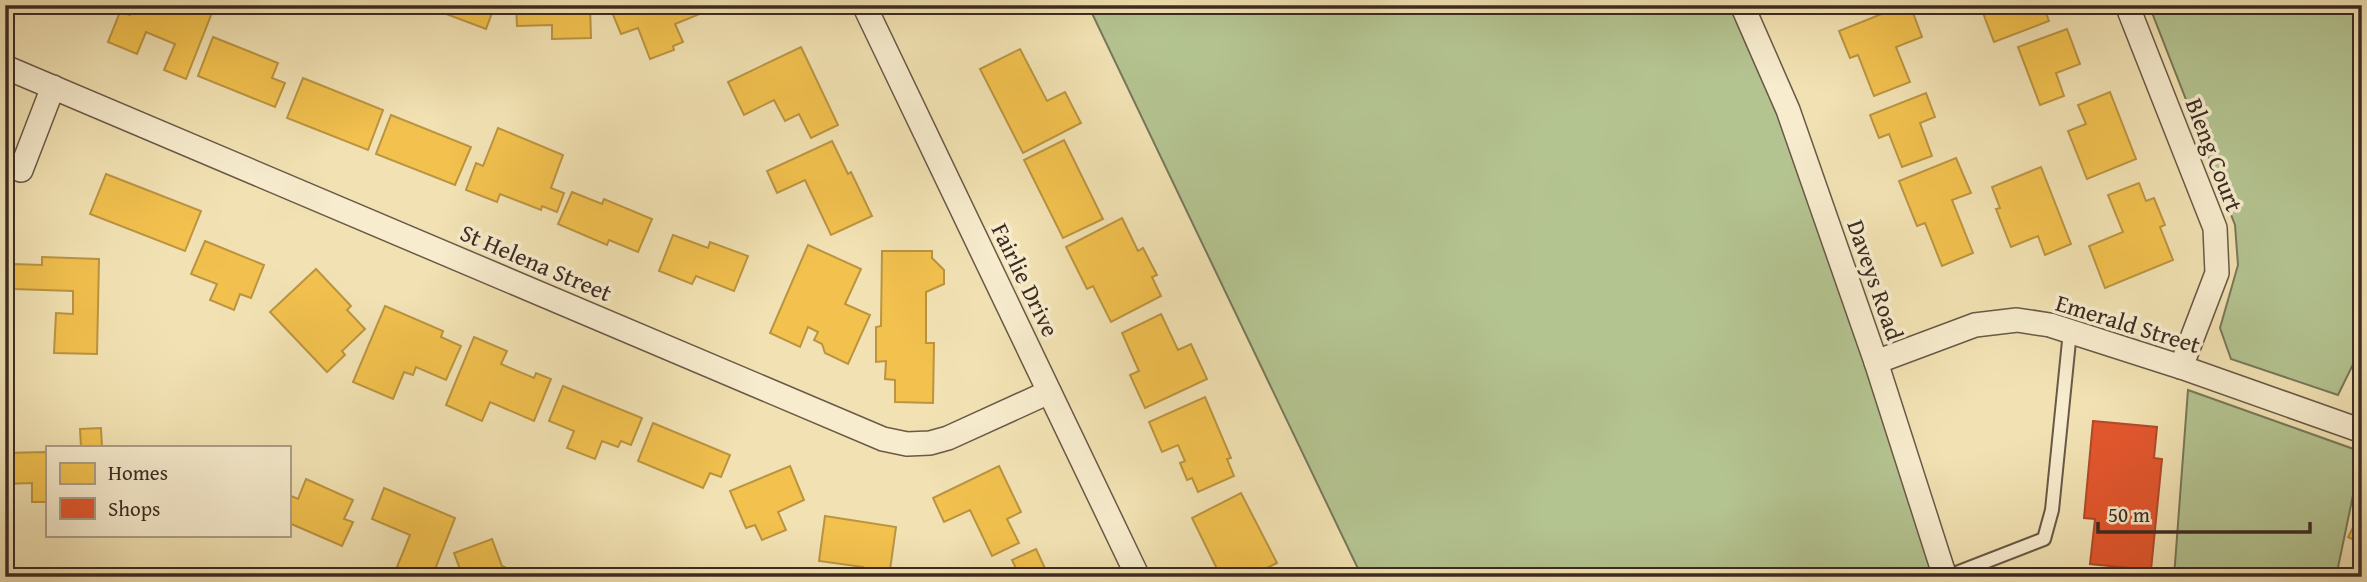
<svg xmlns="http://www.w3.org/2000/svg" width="2367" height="582" font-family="'Gentium Book Plus',serif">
<rect width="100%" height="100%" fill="#f2e2b3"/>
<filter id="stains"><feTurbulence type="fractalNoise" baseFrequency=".00286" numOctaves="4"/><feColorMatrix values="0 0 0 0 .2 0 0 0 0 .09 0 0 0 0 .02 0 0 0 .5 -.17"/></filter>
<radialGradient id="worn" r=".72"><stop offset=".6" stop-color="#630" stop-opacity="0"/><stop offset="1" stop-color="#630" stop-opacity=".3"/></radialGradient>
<g fill="#b4c491" stroke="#78785a" stroke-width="2">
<polygon points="1088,5 1741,5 1781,92 1958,577 1362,577"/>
<polygon points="2149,5 2362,5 2362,346 2338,395 2231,359 2220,328 2238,265 2235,225"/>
<polygon points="2188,390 2362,452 2336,577 2174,577"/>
</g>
<g fill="#f2c14e" stroke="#bb9441" stroke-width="2">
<polygon points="134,5 215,5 186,79 164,70 175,44 146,32 137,54 108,42 120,12 130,15"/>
<polygon points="440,5 495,5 486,29 438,11"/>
<polygon points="516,5 590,5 591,38 552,39 552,25 517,26"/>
<polygon points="609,5 705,5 707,11 675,24 683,42 673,46 674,50 650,59 638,28 621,34"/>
<polygon points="1904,5 1910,5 1922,37 1896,47 1910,82 1874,96 1858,55 1850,58 1839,31"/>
<polygon points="1980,5 2043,5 2049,21 1994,42"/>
<polygon points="2067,29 2080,64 2056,73 2064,96 2040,105 2018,47"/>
<polygon points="213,37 278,63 272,78 285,83 275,107 198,76"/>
<polygon points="801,47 838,125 811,138 799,114 785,121 774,100 744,115 728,82"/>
<polygon points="1020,49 1047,101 1065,92 1081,123 1023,153 980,69"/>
<polygon points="303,78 383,110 368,150 287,118"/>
<polygon points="2110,92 2136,159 2087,179 2068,131 2086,124 2078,105"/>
<polygon points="1926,93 1935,117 1920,123 1932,156 1902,167 1889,134 1879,138 1870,115"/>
<polygon points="391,115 471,147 455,185 376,154"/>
<polygon points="498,128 563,155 551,188 564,193 557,212 542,206 541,210 500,194 497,202 466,190 476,163 483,166"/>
<polygon points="1064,140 1103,219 1063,238 1024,160"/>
<polygon points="832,141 848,174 851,172 872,216 831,235 805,180 777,193 767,171"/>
<polygon points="1956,158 1971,193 1952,200 1973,253 1942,266 1925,223 1917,226 1899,181"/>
<polygon points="2041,167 2071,244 2045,255 2038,236 2011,247 1996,209 2000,208 1992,187"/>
<polygon points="106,174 201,211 185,251 90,214"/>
<polygon points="2139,183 2146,201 2154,198 2165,225 2160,227 2173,260 2105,288 2089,246 2123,232 2108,195"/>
<polygon points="572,192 602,204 604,199 652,219 638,252 609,240 607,245 558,224"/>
<polygon points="1122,218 1138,251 1143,248 1157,275 1152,277 1161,296 1111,322 1093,286 1087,289 1066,247"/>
<polygon points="673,235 708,248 710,242 748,256 734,291 696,276 692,284 659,271"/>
<polygon points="205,241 264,265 251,298 240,294 234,310 210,300 217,284 191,274"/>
<polygon points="808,245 861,269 845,304 870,315 848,364 825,353 822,344 814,340 818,332 808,327 800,347 770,333"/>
<polygon points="882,251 932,251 932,258 944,270 944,284 926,292 926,343 934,343 933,403 895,402 895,380 885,379 886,361 876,362 876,327 881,326"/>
<polygon points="42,257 99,259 97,354 54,353 56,313 73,314 73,291 14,289 14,264 42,265"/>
<polygon points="316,269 351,306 347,310 365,329 342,351 345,355 327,372 270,312"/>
<polygon points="385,306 443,331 441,337 461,346 446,380 416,367 413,375 404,372 393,399 353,382"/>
<polygon points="1161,314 1178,350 1191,344 1207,379 1145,408 1130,375 1139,371 1122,333"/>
<polygon points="474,337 507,351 501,364 534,378 536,373 551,379 534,421 490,402 482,421 446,405"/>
<polygon points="563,386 642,418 631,445 621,441 618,447 602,441 595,459 567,448 574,431 549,421"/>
<polygon points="1205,397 1231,458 1227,459 1234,476 1198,492 1192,478 1187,480 1180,463 1185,461 1178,445 1162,452 1149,422"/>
<polygon points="653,423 730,455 721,477 710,473 703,488 638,461"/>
<polygon points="101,428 102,447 81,447 80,429"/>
<polygon points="47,452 46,502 32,502 32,483 5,484 5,453"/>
<polygon points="790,466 804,500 778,512 786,530 762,540 755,525 746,528 730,491"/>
<polygon points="999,466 1021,512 1007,519 1019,543 992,556 970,510 944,522 933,498"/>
<polygon points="306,479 353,500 344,519 353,522 342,546 289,523 289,495 298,499"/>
<polygon points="384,488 455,518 432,577 421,577 397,567 410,535 372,519"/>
<polygon points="1241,493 1277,563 1248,577 1221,577 1192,518"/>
<polygon points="2362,510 2362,544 2348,537"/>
<polygon points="825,516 896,527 889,577 861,577 863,567 819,561"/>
<polygon points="492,539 502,566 527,577 463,577 454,553"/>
<polygon points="1036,549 1049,577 1020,577 1012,560"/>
</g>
<polygon fill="#e4572e" stroke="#b24a2a" stroke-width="2" points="2093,421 2157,427 2154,458 2162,459 2151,570 2090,564 2095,519 2084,518"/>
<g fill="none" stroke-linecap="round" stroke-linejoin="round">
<g stroke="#6a5946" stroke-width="16">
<polyline id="lane" points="1946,577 2044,539 2052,510 2070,331"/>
</g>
<g stroke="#6a5946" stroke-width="26">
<g id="street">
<polyline points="864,5 1138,577"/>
<polyline points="1742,5 1788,110 1876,362 1945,577"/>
<polyline points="2127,5 2215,228 2217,273 2181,367"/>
<polyline points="5,67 883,439 907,444 930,443 948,438 1049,392"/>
<polyline points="21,170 53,87"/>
<polyline points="1876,362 1975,325 2017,320 2050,325 2181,367 2362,431"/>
</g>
</g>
<use href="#lane" stroke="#f7ecce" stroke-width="12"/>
<use href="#street" stroke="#f7ecce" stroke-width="23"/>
</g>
<g text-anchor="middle" stroke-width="7" stroke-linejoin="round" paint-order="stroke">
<g font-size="24" fill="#3c2b22" stroke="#f7ecce">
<text transform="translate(2214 155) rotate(69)" y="8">Bleng Court</text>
<text transform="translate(536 263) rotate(23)" y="8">St Helena Street</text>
<text transform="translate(1025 280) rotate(64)" y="8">Fairlie Drive</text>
<text transform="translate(1875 280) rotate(71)" y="8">Daveys Road</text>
<text transform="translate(2128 324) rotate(17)" y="8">Emerald Street</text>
</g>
</g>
<rect width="2367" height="582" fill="none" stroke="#f2e2b3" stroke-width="28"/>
<rect x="7" y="7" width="2353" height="568" fill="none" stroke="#3c2b22" stroke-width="3.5"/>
<rect x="14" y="14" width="2339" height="554" fill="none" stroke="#3c2b22" stroke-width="2"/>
<rect x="46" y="446" width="245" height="91" fill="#f7ecce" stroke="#ac9f89" stroke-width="2"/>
<rect x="60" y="463" width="35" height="21" fill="#f2c14e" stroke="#ac9f89" stroke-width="2"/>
<text x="108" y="480" font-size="21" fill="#3c2b22">Homes</text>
<rect x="60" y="498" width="35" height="21" fill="#e4572e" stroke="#ac9f89" stroke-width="2"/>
<text x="108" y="516" font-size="21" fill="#3c2b22">Shops</text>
<path d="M2098 522v10h212v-10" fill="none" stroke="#3c2b22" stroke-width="3.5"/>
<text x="2108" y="522" font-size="21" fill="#3c2b22" stroke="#f7ecce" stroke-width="5" paint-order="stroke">50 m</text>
<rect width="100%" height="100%" filter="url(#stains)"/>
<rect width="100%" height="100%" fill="url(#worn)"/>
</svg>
